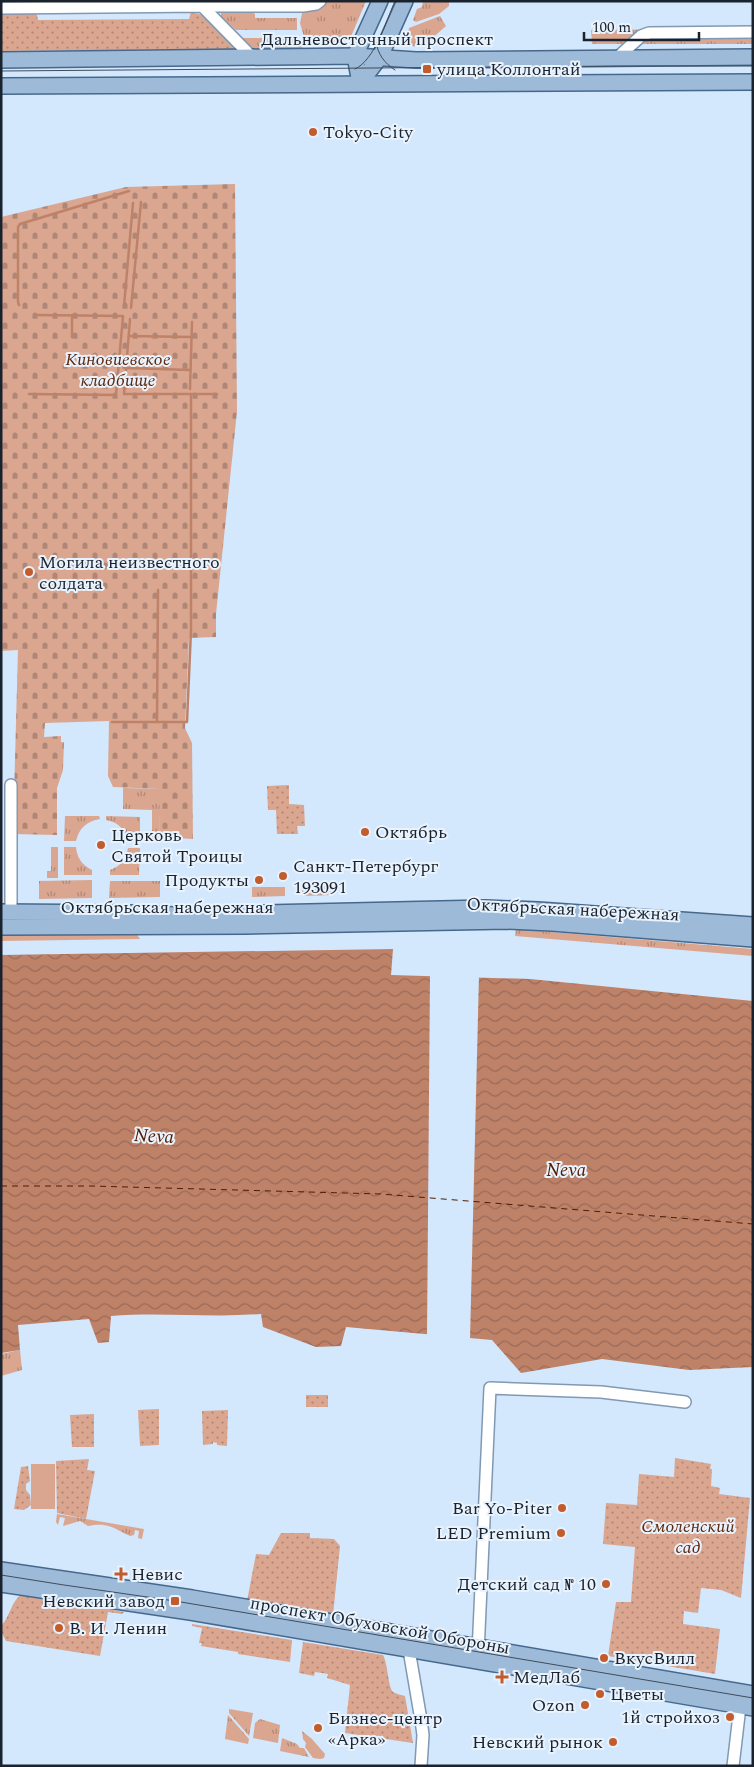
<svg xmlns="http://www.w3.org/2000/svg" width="754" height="1767" font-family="Spectral,serif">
<defs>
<pattern id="grass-tufts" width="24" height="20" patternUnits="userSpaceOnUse" patternTransform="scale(1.25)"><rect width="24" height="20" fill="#daa690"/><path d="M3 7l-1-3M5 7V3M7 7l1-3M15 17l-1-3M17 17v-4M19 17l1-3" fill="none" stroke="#b08776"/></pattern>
<pattern id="cemetery-stones" width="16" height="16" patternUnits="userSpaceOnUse" patternTransform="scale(1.25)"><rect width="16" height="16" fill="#daa690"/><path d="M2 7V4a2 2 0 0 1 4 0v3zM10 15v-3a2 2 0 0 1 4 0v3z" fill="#b08776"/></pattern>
<pattern id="park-dots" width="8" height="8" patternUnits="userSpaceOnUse" patternTransform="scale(1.25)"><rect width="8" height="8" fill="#daa690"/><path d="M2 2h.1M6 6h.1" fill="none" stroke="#b08776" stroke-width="1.8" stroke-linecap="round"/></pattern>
<pattern id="water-waves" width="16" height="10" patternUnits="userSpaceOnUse" patternTransform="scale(1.25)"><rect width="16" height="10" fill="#be8269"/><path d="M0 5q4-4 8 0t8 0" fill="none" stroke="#9a6a57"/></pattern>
</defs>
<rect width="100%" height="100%" fill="#d3e7fd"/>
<g fill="url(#grass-tufts)">
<polygon points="327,1 366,1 350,39 307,47 300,23 303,9 319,9"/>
<polygon points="423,1 449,1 449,6 439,14 416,22 413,20 417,9 422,7"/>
<polygon points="221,12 252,12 255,14 255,18 297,18 297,30 236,30 221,16"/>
<polygon points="440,16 446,26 422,47 411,46 407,39 409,28"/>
<polygon points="712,29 643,31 627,44 592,44 591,30"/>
<polygon points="753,35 753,44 635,44 642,38"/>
<polygon points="242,38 299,38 303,49 255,50"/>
<polygon points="123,788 161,789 159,837 152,838 152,810 123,809"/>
<path d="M65 816H99L100 819C87 821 79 828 76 841H64Z"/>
<path d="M106 816 140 817V841H128C126 830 118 822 106 820Z"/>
<polygon points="51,847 58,847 58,878 47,878 47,871 51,871"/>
<path d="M64 847H76C77 858 82 865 92 870V875H64Z"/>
<path d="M128 848H140L139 875H110V870C121 866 126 859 128 848Z"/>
<polygon points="92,880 92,898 39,899 39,881"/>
<polygon points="110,881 160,881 160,897 109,898"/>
<polygon points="302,886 330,886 331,895 302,896"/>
<polygon points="252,887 285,887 285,896 252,897"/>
<polygon points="516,929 753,949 753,956 515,936"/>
<polygon points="136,933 140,939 1,941 1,934"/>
<polygon points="20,1350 22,1370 1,1376 1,1354"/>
<path d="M57 1514 144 1529 142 1539 138 1538 139 1531 135 1530 134 1535 130 1536C113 1528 109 1522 88 1526L80 1521 63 1526 65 1518 60 1517 58 1525 56 1522Z"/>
<polygon points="229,1709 253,1713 249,1736 229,1713"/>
<polygon points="228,1715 249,1739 248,1744 225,1739"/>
<polygon points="260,1719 280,1725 278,1743 253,1738 255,1723"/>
<polygon points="302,1731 312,1739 325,1754 324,1758 320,1759 313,1758 305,1747 306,1743 303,1739"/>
<polygon points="282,1738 297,1744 300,1748 304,1748 309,1757 280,1751"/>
</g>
<polygon fill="url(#cemetery-stones)" points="235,184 237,411 216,614 216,637 189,638 185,728 192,743 193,839 159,837 160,789 113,787 108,776 109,721 45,723 44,737 61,736 61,742 64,742 63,770 57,788 57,835 13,834 18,650 1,651 1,217 126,187"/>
<g fill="url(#park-dots)">
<polygon points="191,12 206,16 239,49 1,51 1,14 35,14 37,15 38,20 189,19"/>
<polygon points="289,785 289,804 304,805 305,826 297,826 298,834 277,834 276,810 268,810 267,786"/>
<rect x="306" y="1395" width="22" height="12"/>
<polygon points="159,1409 159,1445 140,1446 138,1410"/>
<polygon points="228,1410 227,1446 217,1445 217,1443 213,1442 213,1444 203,1445 202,1411"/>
<polygon points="94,1414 94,1447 72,1447 70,1415"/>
<polygon points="675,1458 711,1464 710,1469 712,1469 711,1486 720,1488 719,1494 750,1498 741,1598 721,1590 701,1588 698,1613 684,1611 683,1624 720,1629 715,1674 608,1656 616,1602 631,1602 635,1547 603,1544 606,1503 637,1505 639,1474 674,1477"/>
<polygon points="89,1459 87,1470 95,1471 86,1519 57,1513 56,1461"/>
<polygon points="28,1466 30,1481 26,1484 26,1490 30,1495 31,1505 24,1510 14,1509 21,1467"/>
<polygon points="281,1533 310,1533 310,1538 334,1539 340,1546 333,1615 247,1601 256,1554 269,1555"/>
<path d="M22 1594 124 1612 122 1614 108 1612 100 1656 6 1641 1 1631V1626C10 1617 11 1601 22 1594Z"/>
<polygon points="192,1624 292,1640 290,1662 238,1654 238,1652 201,1646 202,1643 199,1643 202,1628 192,1626"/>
<path d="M303 1642 383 1655C388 1664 388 1687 393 1692 396 1694 402 1695 405 1696L413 1743 345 1733 350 1685 327 1678 328 1674 315 1672 314 1676 299 1673Z"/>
</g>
<rect fill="#daa690" x="31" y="1464" width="24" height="45"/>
<path fill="url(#water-waves)" d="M393 949 391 975 530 979 753 1001V1367L689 1370 602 1359 521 1373 492 1340 346 1327 341 1346 316 1347 263 1327 261 1314C211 1318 161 1312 111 1316L109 1342 98 1343 89 1319 18 1325 20 1350 1 1353V955Z"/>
<polygon fill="#d3e7fd" points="430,974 479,975 470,1340 427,1337"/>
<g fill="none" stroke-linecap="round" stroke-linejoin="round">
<g stroke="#be8269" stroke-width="2.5">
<polyline points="19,305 18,302 18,227 20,224 129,191"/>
<polyline points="124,306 133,203"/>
<polyline points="131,308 141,202"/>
<polyline points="130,319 124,394 217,394"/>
<polyline points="129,336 192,337"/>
<polyline points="72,337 72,315"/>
<polyline points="126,368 190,370"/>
<polyline points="190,389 192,322"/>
<polyline points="29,394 116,395 123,316 36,315"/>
<polyline points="157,721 158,590"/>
<polyline points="112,722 187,722 191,630 191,395"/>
</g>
<polyline stroke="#521b00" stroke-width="1" stroke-dasharray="6 5" stroke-linecap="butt" points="1,1186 91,1186 381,1194 753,1224"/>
<g stroke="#8199b3" stroke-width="14">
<g id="minor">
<polyline points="202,6 303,6 316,4 320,1"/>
<polyline points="1,8 202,6 253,58"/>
<polyline points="617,58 641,36 649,33 753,32"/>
<polyline points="11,912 11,785"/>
<polyline points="408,1644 421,1720 423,1735 421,1766"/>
<polyline points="478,1653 490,1388 601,1392 685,1402"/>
<polyline points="733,1766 741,1698"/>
</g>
</g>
<g stroke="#45688c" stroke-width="18">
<g id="major">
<polyline points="1,60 355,56 416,60 753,57"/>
<polyline points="360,83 380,57 405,1"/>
<polyline points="360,83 355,56 380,1"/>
<polyline points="1,86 753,82"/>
<polyline points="1,912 130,913 176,915 485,908 538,910 753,925"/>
<polyline points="1,927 245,926 507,921 552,923 753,939"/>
<polyline points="1,1570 192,1598 753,1694"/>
<polyline points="1,1584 190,1612 753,1708"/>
</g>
</g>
<use href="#minor" stroke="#fff" stroke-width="11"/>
<use href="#major" stroke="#9dbbd9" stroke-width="15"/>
<g stroke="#414c59" stroke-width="1">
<path d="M376 42C378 54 384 63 395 70"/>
<path d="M355 69C375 60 386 21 395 1"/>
<polyline points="1,71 621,66 753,66"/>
<polyline points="1,1575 64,1585 175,1601 753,1698"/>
</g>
</g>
<g fill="#c25c2c" stroke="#e9f3fe" stroke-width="2">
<rect x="422" y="64" width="10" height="10" rx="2.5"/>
<circle cx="313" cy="132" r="5"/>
<circle cx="29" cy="572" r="5"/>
<circle cx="365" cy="832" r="5"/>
<circle cx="101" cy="845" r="5"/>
<circle cx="283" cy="876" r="5"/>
<circle cx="259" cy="880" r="5"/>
<circle cx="562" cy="1508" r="5"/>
<circle cx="561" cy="1533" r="5"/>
<path d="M118.5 1566.5h5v5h5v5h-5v5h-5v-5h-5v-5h5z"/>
<circle cx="606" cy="1584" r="5"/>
<rect x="170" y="1596" width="10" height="10" rx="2.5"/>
<circle cx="59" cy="1628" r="5"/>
<circle cx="604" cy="1658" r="5"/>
<path d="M499.5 1669.5h5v5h5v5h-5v5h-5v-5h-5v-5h5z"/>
<circle cx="600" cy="1694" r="5"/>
<circle cx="585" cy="1705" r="5"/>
<circle cx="730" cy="1717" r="5"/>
<circle cx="318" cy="1728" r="5"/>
<circle cx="613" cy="1742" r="5"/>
</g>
<g text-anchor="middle" stroke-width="4" stroke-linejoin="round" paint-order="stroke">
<g font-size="18" fill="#1a232d" stroke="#e9f3fe">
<text x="377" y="45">Дальневосточный проспект</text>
<text x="167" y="913">Октябрьская набережная</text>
<text transform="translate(573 909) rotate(3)" y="6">Октябрьская набережная</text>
<text transform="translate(380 1625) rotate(10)" y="6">проспект Обуховской Обороны</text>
</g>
<g font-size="18" fill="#1a232d" stroke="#e9f3fe" text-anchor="start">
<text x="437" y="75">улица Коллонтай</text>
<text x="323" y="138">Tokyo-City</text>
<text x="39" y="568">Могила неизвестного<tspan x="39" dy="21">солдата</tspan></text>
<text x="375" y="838">Октябрь</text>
<text x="111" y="841">Церковь<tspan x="111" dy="21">Святой Троицы</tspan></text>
<text x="293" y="872">Санкт-Петербург<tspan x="293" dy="21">193091</tspan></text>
<text x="249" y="886" text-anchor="end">Продукты</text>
<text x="552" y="1514" text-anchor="end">Bar Yo-Piter</text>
<text x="551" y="1539" text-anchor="end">LED Premium</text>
<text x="131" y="1580">Невис</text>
<text x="596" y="1590" text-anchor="end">Детский сад № 10</text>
<text x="165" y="1607" text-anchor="end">Невский завод</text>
<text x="69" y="1634">В. И. Ленин</text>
<text x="614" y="1664">ВкусВилл</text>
<text x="513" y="1683">МедЛаб</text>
<text x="610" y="1700">Цветы</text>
<text x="575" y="1711" text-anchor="end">Ozon</text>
<text x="720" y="1723" text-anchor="end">1й стройхоз</text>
<text x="328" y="1724">Бизнес-центр<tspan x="328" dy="21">«Арка»</tspan></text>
<text x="603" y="1748" text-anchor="end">Невский рынок</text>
</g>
<g font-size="18" font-style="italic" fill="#60280c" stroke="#e9f3fe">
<text x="118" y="365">Киновиевское<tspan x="118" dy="21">кладбище</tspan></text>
<text x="688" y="1532">Смоленский<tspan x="688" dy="21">сад</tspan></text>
</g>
<g font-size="19" font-style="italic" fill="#521b00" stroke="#e9f3fe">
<text transform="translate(154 1135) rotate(3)" y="7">Neva</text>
<text x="566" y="1176">Neva</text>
</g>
</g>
<rect width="754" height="1767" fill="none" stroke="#1a232d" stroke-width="5"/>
<path d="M584 32v8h115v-8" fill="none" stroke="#1a232d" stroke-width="2.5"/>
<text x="592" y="32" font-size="15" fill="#1a232d" stroke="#e9f3fe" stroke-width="4" paint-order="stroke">100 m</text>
</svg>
